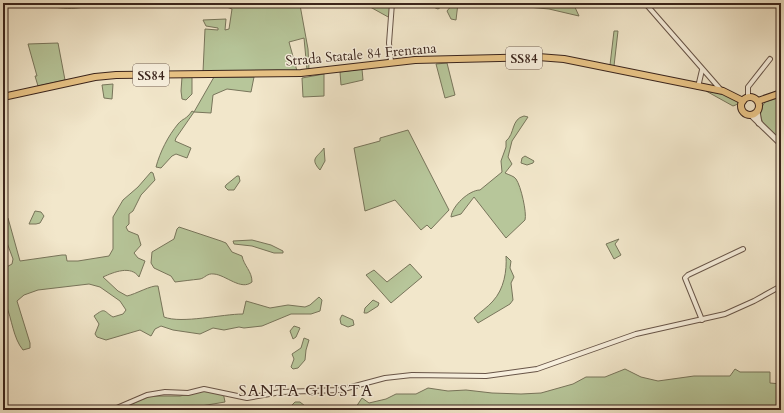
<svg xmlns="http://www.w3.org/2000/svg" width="784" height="413" font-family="Cardo,serif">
<rect width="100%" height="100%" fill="#f2e7cb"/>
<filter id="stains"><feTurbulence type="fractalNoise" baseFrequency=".005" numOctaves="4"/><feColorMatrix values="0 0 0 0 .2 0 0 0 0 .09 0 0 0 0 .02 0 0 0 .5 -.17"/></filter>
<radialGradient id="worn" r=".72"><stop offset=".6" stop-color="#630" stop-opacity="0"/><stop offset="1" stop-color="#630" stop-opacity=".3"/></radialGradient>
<g fill="#b7c69a" stroke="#78755b">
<path d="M37 3H97C80 11 55 9 37 3Z"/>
<polygon points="216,3 296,3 300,5 308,49 309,70 307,70 304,38 289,42 297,71 203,72 205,29 218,30 218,28 206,26 203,20 226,19 225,30 229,29 232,9"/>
<polygon points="363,3 386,3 391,5 390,18"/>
<polygon points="432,3 447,3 438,9 431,6"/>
<polygon points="450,3 458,3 456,20 451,19 447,11 452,5"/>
<polygon points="507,3 573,3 579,16 549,9 507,5"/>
<polygon points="614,31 618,31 614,66 610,65"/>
<polygon points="58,43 65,80 38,86 35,76 37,76 28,44"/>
<polygon points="447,63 455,95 445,98 436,64"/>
<polygon points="362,69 363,80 341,85 340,72"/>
<polygon points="324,74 324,96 303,97 302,78"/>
<polygon points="182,77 192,77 192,94 186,100 182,99 181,91"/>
<path d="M214 77H254L251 92 227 89 213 95 211 113 194 112 176 138 175 141 191 148 187 158 176 154 172 156 161 168 156 167C160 152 168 136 178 124 183 118 186 120 192 111L194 112Z"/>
<polygon points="113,84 112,99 104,98 102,85"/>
<polygon points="706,91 732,96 738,100 738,104 733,106"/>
<path d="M781 97V140C768 130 753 119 765 102Z"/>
<path d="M524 116 528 117 512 141 508 157 512 164 505 173C509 175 514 176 516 179 521 186 527 213 525 220L506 238 474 197 461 214 451 217C452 206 469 190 480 190L502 172 501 161 506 147V141C515 134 511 119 524 116Z"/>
<polygon points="408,130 449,210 431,229 427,225 421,230 395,200 365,211 354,148 380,141 380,138"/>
<path d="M324 148 325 161 320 170C309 158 318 157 324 148Z"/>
<polygon points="525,156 534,161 533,163 527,165 521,163 522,158"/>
<path d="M151 172 153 173 155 180 141 195 133 211 129 214V224L126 227 128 231 138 235 141 245 134 253 138 258 145 261 139 277C131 265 114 272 103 277L118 291 127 296C136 294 151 285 158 286L164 317C182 324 222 314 243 314L246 301 270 308 288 305 305 307 310 305 319 297 322 300 320 311 311 314H291L262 326 244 328 239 327 224 330 213 328 200 334 173 330 161 326 155 329 151 336 140 330 106 340 97 337 95 334 99 324 94 316C106 307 103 311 113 317L123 314 126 310 120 301 100 287 89 284 38 290 24 295 17 301 30 343V348L23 350C13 338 12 319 6 305L3 306V269L12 264 13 259 3 232V217L8 218 20 261 62 255H66L67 261H78L109 256 113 249V217L123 200 138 187Z"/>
<polygon points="237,176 239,176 240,181 234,190 228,190 225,187 226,185"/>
<polygon points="35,211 41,212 44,216 40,223 36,224 29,224"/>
<path d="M179 227 221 241 226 243 232 252 242 256C244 266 252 271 252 282 241 291 226 275 214 274 207 273 205 278 200 279 191 280 183 281 175 282L171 276 154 268 151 263 152 252 174 239 177 229Z"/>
<polygon points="619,239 615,244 621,255 614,259 606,244"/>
<polygon points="252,240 271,245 283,251 283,253 274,253 252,246 234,244 233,241"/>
<path d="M506 256 511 261 510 268 514 277 511 283 513 300 510 304 478 323 474 318C480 312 488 307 493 301 504 289 507 271 506 256Z"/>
<polygon points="410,264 422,277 391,303 366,275 374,270 387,282"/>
<polygon points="373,300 379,303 378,306 367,313 364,313 365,308"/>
<polygon points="342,315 353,320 354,325 348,327 341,324 340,319"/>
<polygon points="294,326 300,328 296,337 293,339 290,331"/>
<polygon points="304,338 309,340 306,350 305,360 298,368 293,369 291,367 294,359 292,354 301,348"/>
<polygon points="625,369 641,377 658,381 694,376 730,376 735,369 740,372 770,372 770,383 781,384 781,410 426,410 418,406 407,410 354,410 362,398 369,403 386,399 396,394 416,394 428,388 448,391 466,390 492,393 521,394 541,393 573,384 586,377 605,377"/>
<polygon points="205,390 223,392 225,402 195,407 191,410 118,410 150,396 180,396"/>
<polygon points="295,402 300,402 310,410 282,410 291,406"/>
</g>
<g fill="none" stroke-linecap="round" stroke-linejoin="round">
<g stroke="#685548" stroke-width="6">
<g id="minor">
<polyline points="645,3 721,90"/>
<polyline points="391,61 389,43 392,3"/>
<polyline points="698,87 702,70"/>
<polyline points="748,97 748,87 770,59"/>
<polyline points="702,320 685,278 688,275 743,249"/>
<polyline points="112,410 147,395 165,392 188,393 204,389 247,398 281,392 340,390 385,378 412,375 486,376 537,369 636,334 725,314 754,301 781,286"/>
</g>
</g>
<g stroke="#685548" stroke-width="7">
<g id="tertiary">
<polyline points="757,112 759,123"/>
<polyline points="751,115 781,144"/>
</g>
</g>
<g stroke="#3a241c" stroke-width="8">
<g id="primary">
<circle cx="750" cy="106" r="9"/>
<polyline points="3,97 95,77 116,75 301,73 415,60 538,57 564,59 723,91 743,101"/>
<polyline points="758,101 781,93"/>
</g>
</g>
<use href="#minor" stroke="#f7efdd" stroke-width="4"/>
<use href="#tertiary" stroke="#f7efdd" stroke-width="5"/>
<use href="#primary" stroke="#e9c486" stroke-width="6"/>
</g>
<g text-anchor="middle" stroke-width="3" stroke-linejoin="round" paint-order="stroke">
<g fill="#f7efdd" stroke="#736156" stroke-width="1">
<rect x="506" y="47" width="36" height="22" rx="3"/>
<rect x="133" y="64" width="36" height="22" rx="3"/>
</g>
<g font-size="13" font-weight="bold" fill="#3a241c">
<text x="524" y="63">SS84</text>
<text x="151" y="80">SS84</text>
</g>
<g font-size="14" fill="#3a241c" stroke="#f7efdd">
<text transform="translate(361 54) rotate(-5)" y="5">Strada Statale 84 Frentana</text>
</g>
<g font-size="16" letter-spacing="1" fill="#3a241c" stroke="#f7efdd">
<text x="306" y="396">SANTA GIUSTA</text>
</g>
</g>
<rect width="784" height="413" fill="none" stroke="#f2e7cb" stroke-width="16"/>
<rect x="4" y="4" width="776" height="405" fill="none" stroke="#3a241c" stroke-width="2"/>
<rect x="8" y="8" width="768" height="397" fill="none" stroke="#3a241c"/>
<rect width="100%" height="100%" filter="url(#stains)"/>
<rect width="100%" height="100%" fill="url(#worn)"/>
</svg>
